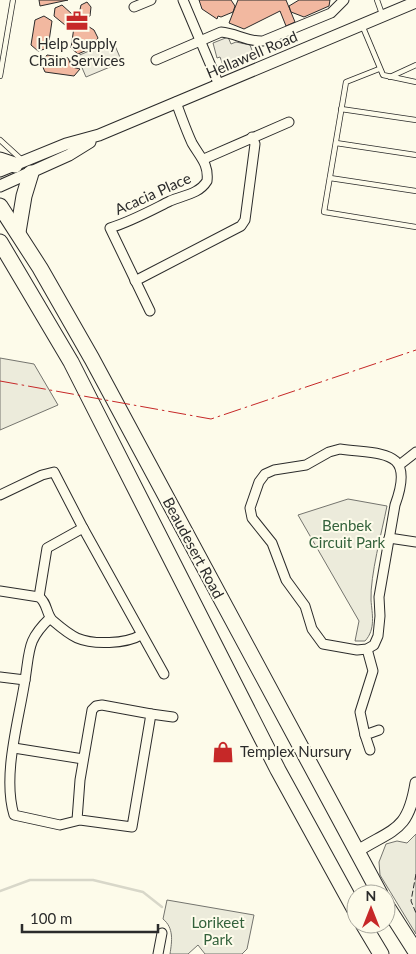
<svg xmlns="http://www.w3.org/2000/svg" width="416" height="954" font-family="Lato,sans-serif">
<rect width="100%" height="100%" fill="#fdfbea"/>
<g fill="#ecebdb" stroke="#74746e">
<polygon points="0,358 34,364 58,405 0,430"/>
<path d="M348 499 387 506C382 531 370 576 371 600 372 614 376 629 365 641H355L359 621 298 515Z"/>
<polygon points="416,834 416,934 380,875 379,862 386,844 397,841 407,843"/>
<path d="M167 900 254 915 247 949 242 954H205L198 945 188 954H170C172 941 174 928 163 919Z"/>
</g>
<g fill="#eceadb" stroke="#74746e">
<polygon points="228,37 231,44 236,42 250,45 253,53 223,65 220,57 217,58 213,43"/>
<polygon points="113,41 122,62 86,77 80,63 72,66 70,59"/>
</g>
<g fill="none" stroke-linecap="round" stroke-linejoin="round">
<polyline stroke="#d8d7c9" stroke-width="2.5" points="0,891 30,880 93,880 143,892 162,907"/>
</g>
<g fill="#f2b8a0" stroke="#2b2b2b">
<polygon points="39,0 68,0 40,6"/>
<polygon points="199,0 231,0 235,6 233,12 221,17 218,16 217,19 202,9"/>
<polygon points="238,0 286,0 295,22 286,26 280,11 244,29 229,23"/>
<polygon points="330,0 329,6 304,17 291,12 289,6 299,0"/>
<polygon points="87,2 91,7 90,16 85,18 79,14 81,5"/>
<polygon points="62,5 73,15 72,22 65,25 54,16 55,8"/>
<polygon points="44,16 52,21 48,48 38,51 31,45 35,20"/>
<polygon points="83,23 94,30 98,38 93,45 88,44 87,50 78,54 71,48 74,27"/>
<polygon points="47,55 68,58 72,67 80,69 74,76 45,72 41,63"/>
</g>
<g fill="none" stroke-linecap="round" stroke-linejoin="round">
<g stroke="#2b2b2b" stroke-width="6">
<g id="lane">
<polyline points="377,0 382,14"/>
<polyline points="362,25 383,75 416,82"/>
<polyline points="379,69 346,82 324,212 416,227"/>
<polyline points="0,76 13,0"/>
<polyline points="390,77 416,65"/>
<polyline points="341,109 416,120"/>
<polyline points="0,140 23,161"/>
<polyline points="336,143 416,155"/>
<polyline points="330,178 416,191"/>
</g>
</g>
<g stroke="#2b2b2b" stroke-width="11">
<g id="street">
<polyline points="183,0 219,85"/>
<polyline points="134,7 151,0"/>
<path d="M156 60 221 32C236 33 247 42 263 41L331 13 344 0"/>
<polyline points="204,159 289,122"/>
<polyline points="135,281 241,226 245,220 255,144 252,137"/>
<path d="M150 311 110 228C132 221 150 211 170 201 184 195 199 194 207 181 209 164 200 157 192 143 186 130 181 116 176 102"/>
<path d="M340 449C382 455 416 448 395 505L379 597 380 616 378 636 374 645 367 649 357 650 323 644 312 629 305 606 286 580 272 543 252 518 250 508 259 482 265 474 274 470 306 465 329 452Z"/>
<polyline points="402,463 416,452"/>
<polyline points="0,495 42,475 54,472 83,528 47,548 39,597"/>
<polyline points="83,528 164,674"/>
<polyline points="389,538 416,542"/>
<path d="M0 591 39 597C47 602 46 613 52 620 59 626 68 634 77 638 93 645 126 644 141 635"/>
<path d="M0 677 25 680C30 649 27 640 50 618"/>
<path d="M25 680C19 720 2 775 14 815L60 825 80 820 132 827 151 714 102 705 96 706 92 710 80 780 77 820"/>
<polyline points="151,714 173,717"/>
<polyline points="365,735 360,712 373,671 367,649"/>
<polyline points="14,748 83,759"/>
<polyline points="370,750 365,735 379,730"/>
<polyline points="158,954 162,933"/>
</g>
</g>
<g stroke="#2b2b2b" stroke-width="13">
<g id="secondary">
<polyline points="0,171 66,144 99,135 416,2"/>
<polyline points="0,186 69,155 90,142"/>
<path d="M356 852C394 828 408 832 416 783"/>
</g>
</g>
<g stroke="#2b2b2b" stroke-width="17">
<g id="highway">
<polyline points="0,160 15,165"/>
<polyline points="0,206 40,268 92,359 380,894"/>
<polyline points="18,232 24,196 31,173"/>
<polyline points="0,242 71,362 278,770 356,912"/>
<polyline points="386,905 416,952"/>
<polyline points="363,924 381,954"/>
</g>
</g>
<use href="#lane" stroke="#fdfbea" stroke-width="4.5"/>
<use href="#street" stroke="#fdfbea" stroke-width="9"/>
<use href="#secondary" stroke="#fdfbea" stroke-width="11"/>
<use href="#highway" stroke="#fdfbea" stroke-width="15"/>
<polyline stroke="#2b2b2b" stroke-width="1" stroke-dasharray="6 2.5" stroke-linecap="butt" points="416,874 411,901 416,913"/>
<polyline stroke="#c62828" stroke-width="1" stroke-dasharray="18 4 2.5 4" stroke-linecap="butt" points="0,381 211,419 416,350"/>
</g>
<defs>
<g id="office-bare" transform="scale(1.725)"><path d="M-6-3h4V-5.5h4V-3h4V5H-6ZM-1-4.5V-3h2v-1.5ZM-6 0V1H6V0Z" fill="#c62828" stroke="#fdfbea" stroke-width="2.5" paint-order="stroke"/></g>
<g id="shop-bare" transform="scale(1.725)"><path d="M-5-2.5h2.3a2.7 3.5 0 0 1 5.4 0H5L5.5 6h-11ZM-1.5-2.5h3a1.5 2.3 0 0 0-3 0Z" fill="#c62828" stroke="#fdfbea" stroke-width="2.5" paint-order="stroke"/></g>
</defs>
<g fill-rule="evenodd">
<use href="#office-bare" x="77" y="21"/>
<use href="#shop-bare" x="223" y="752"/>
</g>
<g text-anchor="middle" stroke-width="4" stroke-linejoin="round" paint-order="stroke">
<g font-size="15" fill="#2b2b2b" stroke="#fdfbea">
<text x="77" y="49">Help Supply<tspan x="77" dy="17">Chain Services</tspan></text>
<text x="240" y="757" text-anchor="start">Templex Nursury</text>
</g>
<g font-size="15" fill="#2b2b2b" stroke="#fdfbea">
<text transform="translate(252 55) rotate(-23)" y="5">Hellawell Road</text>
<text transform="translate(153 194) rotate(-24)" y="5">Acacia Place</text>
<text transform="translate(193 548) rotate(62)" y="5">Beaudesert Road</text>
</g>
<g font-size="15" fill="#34623c" stroke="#fdfbea">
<text x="347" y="531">Benbek<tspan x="347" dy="17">Circuit Park</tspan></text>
<text x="218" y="928">Lorikeet<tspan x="218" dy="17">Park</tspan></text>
</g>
</g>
<g transform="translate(371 909)"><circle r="24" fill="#fdfbea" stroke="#a9a89e"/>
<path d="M0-4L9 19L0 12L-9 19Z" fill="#c62828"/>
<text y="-8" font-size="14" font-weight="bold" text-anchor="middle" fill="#2b2b2b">N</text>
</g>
<path d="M22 924v8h136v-8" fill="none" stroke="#2b2b2b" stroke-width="2.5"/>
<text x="30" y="924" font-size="15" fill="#2b2b2b" stroke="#fdfbea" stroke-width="4" paint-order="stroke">100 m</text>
</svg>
